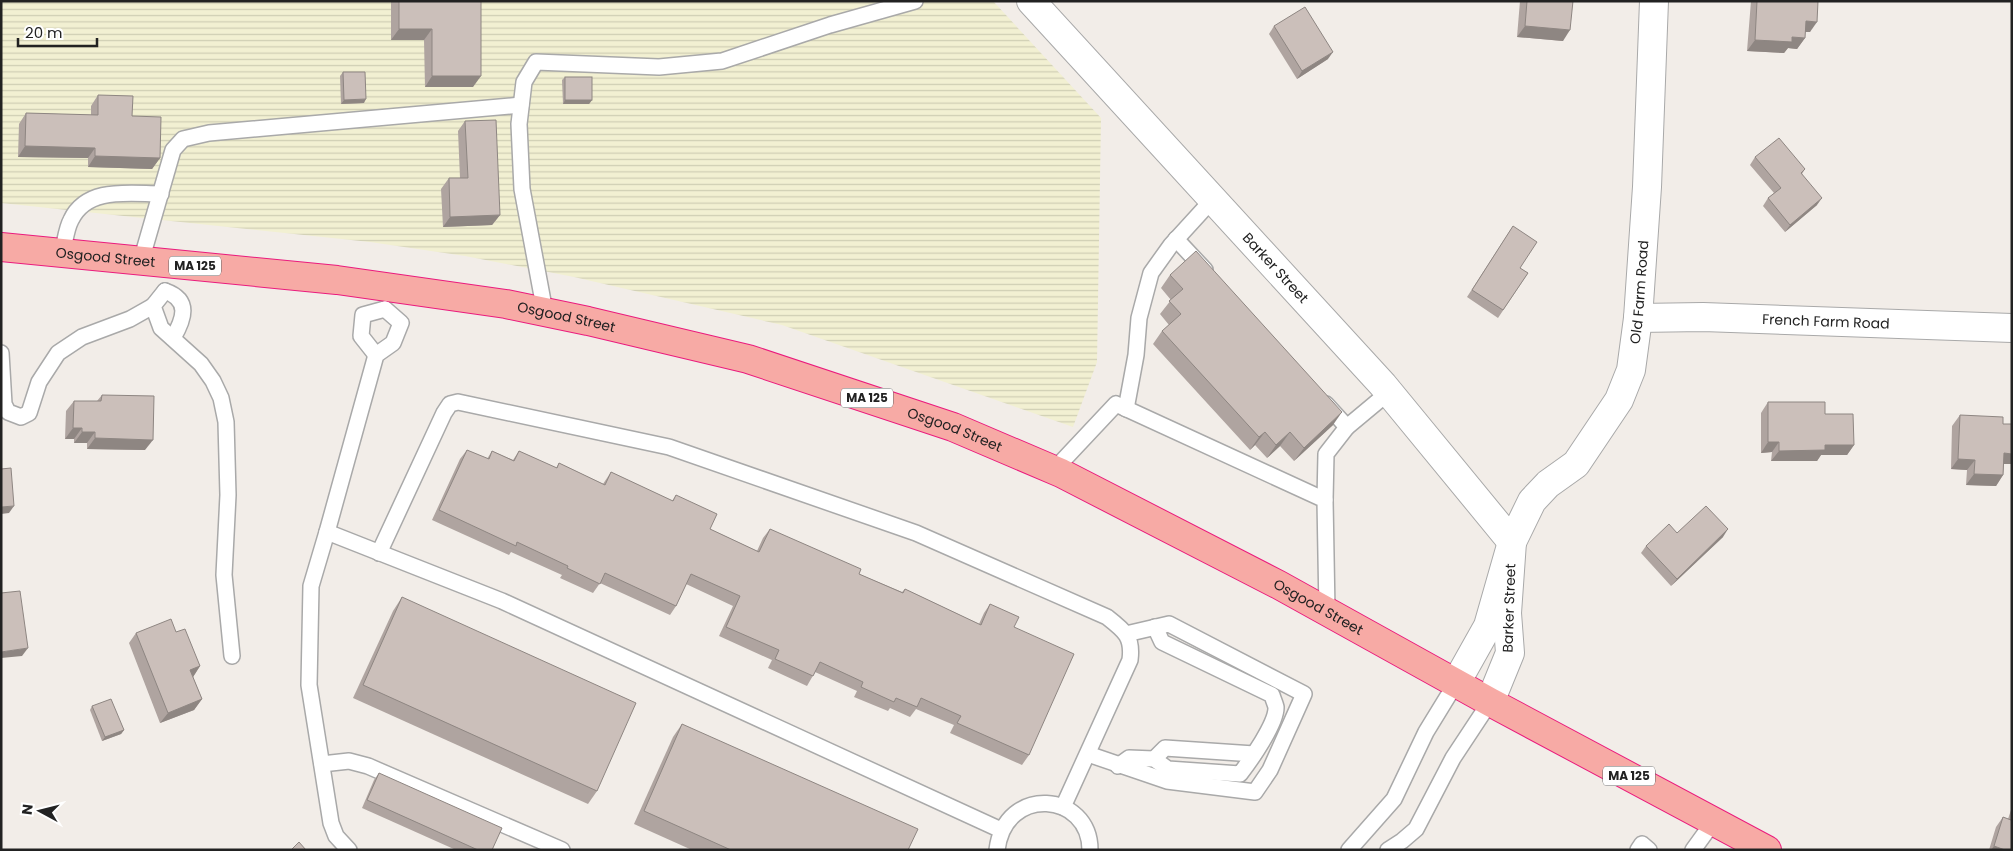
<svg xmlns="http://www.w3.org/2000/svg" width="2013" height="851" font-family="Poppins,sans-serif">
<defs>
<pattern id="farmland-rules" width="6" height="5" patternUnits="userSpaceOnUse" patternTransform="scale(1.25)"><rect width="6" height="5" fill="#f2f0d2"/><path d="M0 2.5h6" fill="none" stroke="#cfceb4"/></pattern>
</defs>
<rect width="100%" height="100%" fill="#f2ede8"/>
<polygon fill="url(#farmland-rules)" points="1,1 993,1 1101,118 1097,362 1073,427 782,325 574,277 465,256 370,242 1,203"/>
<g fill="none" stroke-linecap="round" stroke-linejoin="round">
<g stroke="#a9a9a9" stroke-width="18">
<g id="service">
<polyline points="1176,239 1205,270"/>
<path d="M62 253C65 243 66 229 71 220 87 186 130 194 161 194"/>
<polyline points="141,261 173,150 183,139 209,133 521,105"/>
<polyline points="165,291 153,306 161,328 201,364 213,381 221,398 226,422 228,495 224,575 232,656"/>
<path d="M165 291C191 300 184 319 173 338"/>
<polyline points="385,309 401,323 393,343 376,355 327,532 502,601 1001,830"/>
<polyline points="545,312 522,189 519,124 524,82 536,62 659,67 722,61 830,25 915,1"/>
<polyline points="1,353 4,404 8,412 21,417 29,413 39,382 58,353 82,337 130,319 153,306"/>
<polyline points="376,355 361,336 363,315 385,309"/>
<polyline points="1326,404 1347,427"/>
<polyline points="1126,409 1136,355 1139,318 1151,273 1171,245 1213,199"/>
<polyline points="1054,470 1116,404 1325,500 1327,611"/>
<polyline points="1325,500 1326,454 1347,427 1389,392"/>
<polyline points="327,532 311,586 309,685 331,823 336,836 349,850"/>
<path d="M379 553 444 413 450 404 458 402 669 447 916 533 1107 617C1125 631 1133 637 1130 660L1063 807"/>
<polyline points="1088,754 1167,781 1255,792 1270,770 1304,694 1169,624 1126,634"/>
<polyline points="1154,759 1165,748 1254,754"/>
<polyline points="322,764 349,761 368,766 562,850"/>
<path d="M1118 766 1129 758 1154 759 1168 769 1240 774C1250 761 1277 723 1276 707 1275 703 1273 699 1272 695L1162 642 1155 627"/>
<path d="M997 850C1005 784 1090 792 1090 850"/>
<polyline points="1349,850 1394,799 1426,732 1456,683"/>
<polyline points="1388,850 1402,841 1416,829 1453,758 1490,702"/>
<polyline points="1638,850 1642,844 1649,850"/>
<polyline points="1693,850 1714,821"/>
</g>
</g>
<g stroke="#a9a9a9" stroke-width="30">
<g id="minor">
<path id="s1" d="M1031 1 1383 385 1512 542 1507 613 1510 653 1490 702"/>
<path id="s2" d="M1638 318 1703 317 2012 328"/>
<path id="s3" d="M1456 683 1488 626 1512 542 1532 501 1548 484 1576 464 1619 400 1631 370 1638 318 1647 187 1654 1"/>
</g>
</g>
<g stroke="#ea1b7d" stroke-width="30">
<g id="trunk">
<path id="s4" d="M1 247 337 280 506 304 588 321 748 359 953 427 1061 473 1279 585 1490 702 1767 850"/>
</g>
</g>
<use href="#service" stroke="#fff" stroke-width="15"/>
<use href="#minor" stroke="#fff" stroke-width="28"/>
<use href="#trunk" stroke="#f7aaa5" stroke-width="28"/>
</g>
<g fill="#afa4a0">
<polygon points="391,1 481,1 473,87 425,87 424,40 391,40"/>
<polygon points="1520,1 1573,1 1563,41 1517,37"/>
<polygon points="1751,1 1818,1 1810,32 1805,32 1805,38 1797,49 1788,48 1784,53 1747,51"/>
<polygon points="1274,26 1328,59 1297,79 1269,34"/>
<polygon points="343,72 364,103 341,104 340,76"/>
<polygon points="565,77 592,100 589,104 563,104 562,80"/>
<polygon points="98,95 132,116 160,158 152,169 88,167 88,158 18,157 19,124 26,113 91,115 91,106"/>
<polygon points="465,121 500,215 492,225 443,227 441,189 449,178 460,178 458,131"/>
<polygon points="1755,157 1805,169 1802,174 1817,205 1785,232 1763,206 1768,198 1774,193 1750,165"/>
<polygon points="1513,226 1520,268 1528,273 1498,318 1467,297"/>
<polygon points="1170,275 1333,425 1294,461 1280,446 1267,458 1255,445 1250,450 1153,344 1162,331 1169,325 1160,314 1171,300 1161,288"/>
<polygon points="102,395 145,450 87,449 87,443 74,443 74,439 65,439 66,411 74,401 97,401"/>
<polygon points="1768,402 1825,414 1854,445 1847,455 1821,455 1817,461 1771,461 1772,452 1761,453 1761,413"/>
<polygon points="1960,415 2003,424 2012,424 2012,464 2004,464 2003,475 1996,486 1966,485 1967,470 1951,469 1952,426"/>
<polygon points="467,450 487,459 492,451 513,460 519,451 556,468 559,463 603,484 611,472 672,501 676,495 710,529 757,551 763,538 770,529 859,574 902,592 905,589 979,624 984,613 990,604 1014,627 1029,755 1022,765 950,733 954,725 916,709 910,717 890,708 888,711 854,697 857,691 815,672 807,686 768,668 772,660 719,636 733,606 686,584 676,606 670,615 600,583 593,593 560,578 562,575 511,552 509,555 432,520 460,459"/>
<polygon points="1677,533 1723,537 1671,586 1641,553 1646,546"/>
<polygon points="402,597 597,791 588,804 353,698 393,611"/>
<polygon points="176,632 200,666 193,677 202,699 194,710 160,723 129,643 136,633"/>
<polygon points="92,706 124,730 121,734 102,741 90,710"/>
<polygon points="682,724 908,850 692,850 634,824 673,737"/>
<polygon points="379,773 492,850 456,850 362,808 374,780"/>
<polygon points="2012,807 2012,850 1989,850 1996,827 2003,817 2008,819"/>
</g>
<g fill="#8e8682">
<polygon points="1806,21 1817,22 1810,32 1799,32"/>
<polygon points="1525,26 1570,30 1563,41 1517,37"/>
<polygon points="399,29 432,29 424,40 391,40"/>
<polygon points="1792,37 1805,38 1797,49 1788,48 1784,53 1747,51 1755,40"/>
<polygon points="1333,52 1328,59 1297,79 1302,71"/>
<polygon points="432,76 481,76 473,87 425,87"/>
<polygon points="366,99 364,103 341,104 344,100"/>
<polygon points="565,100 592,100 589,104 563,104"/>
<polygon points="25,146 95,148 88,158 18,157"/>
<polygon points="95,156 160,158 152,169 88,167"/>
<polygon points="1822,198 1817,205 1785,232 1790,225"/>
<polygon points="500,215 492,225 443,227 450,217"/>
<polygon points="1342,412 1333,425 1294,461 1304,448"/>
<polygon points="73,428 82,428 74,439 65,439"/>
<polygon points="82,432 95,432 87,443 74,443"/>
<polygon points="1265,432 1255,445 1250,450 1259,437"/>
<polygon points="1290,432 1280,446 1267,458 1276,445"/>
<polygon points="95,438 153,440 145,450 87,449"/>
<polygon points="1768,442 1779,442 1772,452 1761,453"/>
<polygon points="1825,445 1854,445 1847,455 1821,455 1817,461 1771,461 1779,451"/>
<polygon points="2004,453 2012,454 2012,464 1996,464"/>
<polygon points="1958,459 1975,460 1967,470 1951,469"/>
<polygon points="1974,474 2003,475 1996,486 1966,485"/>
<polygon points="14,506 9,513 1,514 1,507"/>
<polygon points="1728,529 1723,537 1671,586 1677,579"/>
<polygon points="28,648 22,656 1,658 1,652"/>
<polygon points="200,666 193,677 190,670"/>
<polygon points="202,699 194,710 160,723 168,713"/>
<polygon points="124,730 121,734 102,741 105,737"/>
<polygon points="1994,846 2005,850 1991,850"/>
</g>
<g fill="#cbbfba" stroke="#8e8682">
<polygon points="399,1 481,1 481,76 432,76 432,29 399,29"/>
<polygon points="1527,1 1573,1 1570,30 1525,26"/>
<polygon points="1757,1 1818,1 1817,22 1806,21 1805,38 1792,37 1792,42 1755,40"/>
<polygon points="1305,7 1333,52 1302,71 1274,26"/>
<polygon points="343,72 365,72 366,99 344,100"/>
<rect x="565" y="77" width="27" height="23"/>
<polygon points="98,95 133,96 132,116 161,117 160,158 95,156 95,148 25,146 26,113 98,115"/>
<polygon points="496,120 500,215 450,217 449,178 468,178 465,121"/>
<polygon points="1779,138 1805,169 1801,173 1822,198 1790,225 1768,198 1781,188 1755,157"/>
<polygon points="1513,226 1537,242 1520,268 1528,273 1503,310 1472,290"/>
<polygon points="1196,251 1342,412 1304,448 1290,432 1276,445 1265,432 1259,437 1162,331 1181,314 1169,301 1183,289 1170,275"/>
<polygon points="102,395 154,396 153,440 95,438 95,432 82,432 82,428 73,428 74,401 101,401"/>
<polygon points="1768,402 1825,402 1825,414 1853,414 1854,445 1825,445 1825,450 1779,451 1779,442 1768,442"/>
<polygon points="1960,415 2003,417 2003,424 2012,424 2012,454 2004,453 2003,475 1974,474 1975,460 1958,459"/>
<polygon points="467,450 489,459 492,451 514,461 519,451 557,468 559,463 605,485 611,472 673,501 676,495 717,514 710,529 759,552 770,529 861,569 859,574 903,593 905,589 981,625 990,604 1019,617 1014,627 1074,654 1029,755 957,723 961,716 921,698 917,707 896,698 894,702 861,687 863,682 820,662 813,676 775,659 779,650 726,627 740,596 691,574 676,606 605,573 600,584 567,568 568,566 517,542 516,546 439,510"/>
<polygon points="11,468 14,506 1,507 1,469"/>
<polygon points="1706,506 1728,529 1677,579 1646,546 1669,524 1677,533"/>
<polygon points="20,591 28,648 1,652 1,593"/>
<polygon points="402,597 636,703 597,791 363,685"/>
<polygon points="171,619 176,632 185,629 200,666 190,670 202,699 168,713 136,633"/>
<polygon points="111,699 124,730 105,737 92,706"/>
<polygon points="682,724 918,829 908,850 731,850 644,811"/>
<polygon points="379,773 502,828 492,850 478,850 367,800"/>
<polygon points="2003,817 2011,820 2012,818 2012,850 2005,850 1994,846"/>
<polygon points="299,842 306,850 291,850"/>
</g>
<g text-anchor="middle" stroke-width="4" stroke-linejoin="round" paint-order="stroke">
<g fill="#fff" stroke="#646464" stroke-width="1">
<rect x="169" y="256.5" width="52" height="19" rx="4"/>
<rect x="841" y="388.5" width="52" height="19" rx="4"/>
<rect x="1603" y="766.5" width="52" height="19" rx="4"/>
</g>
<g font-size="12" font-weight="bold" fill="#222">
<text x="195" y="270">MA 125</text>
<text x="867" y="402">MA 125</text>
<text x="1629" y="780">MA 125</text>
</g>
<g font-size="14" fill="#222" stroke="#fff">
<text dy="5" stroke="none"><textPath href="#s4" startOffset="105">Osgood Street</textPath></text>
<text dy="5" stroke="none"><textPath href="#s1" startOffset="362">Barker Street</textPath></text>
<text dy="5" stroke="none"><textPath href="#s3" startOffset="444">Old Farm Road</textPath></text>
<text dy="5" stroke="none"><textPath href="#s4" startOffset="570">Osgood Street</textPath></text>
<text dy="5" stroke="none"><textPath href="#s2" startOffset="188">French Farm Road</textPath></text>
<text dy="5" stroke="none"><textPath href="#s4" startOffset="975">Osgood Street</textPath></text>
<text dy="5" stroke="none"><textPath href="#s4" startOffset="1380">Osgood Street</textPath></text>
<text transform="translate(1509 608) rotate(-88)" y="5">Barker Street</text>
</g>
</g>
<rect width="2013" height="851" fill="none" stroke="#222222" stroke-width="5"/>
<g transform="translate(40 811) rotate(277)" stroke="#ffffff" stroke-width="4" paint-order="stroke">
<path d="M0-4L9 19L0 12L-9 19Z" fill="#222222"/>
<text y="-8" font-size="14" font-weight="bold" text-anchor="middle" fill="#222222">N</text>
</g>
<path d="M18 38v8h79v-8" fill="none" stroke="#222222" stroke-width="2.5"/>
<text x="25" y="38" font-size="15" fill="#222222" stroke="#ffffff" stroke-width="4" paint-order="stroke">20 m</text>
</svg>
